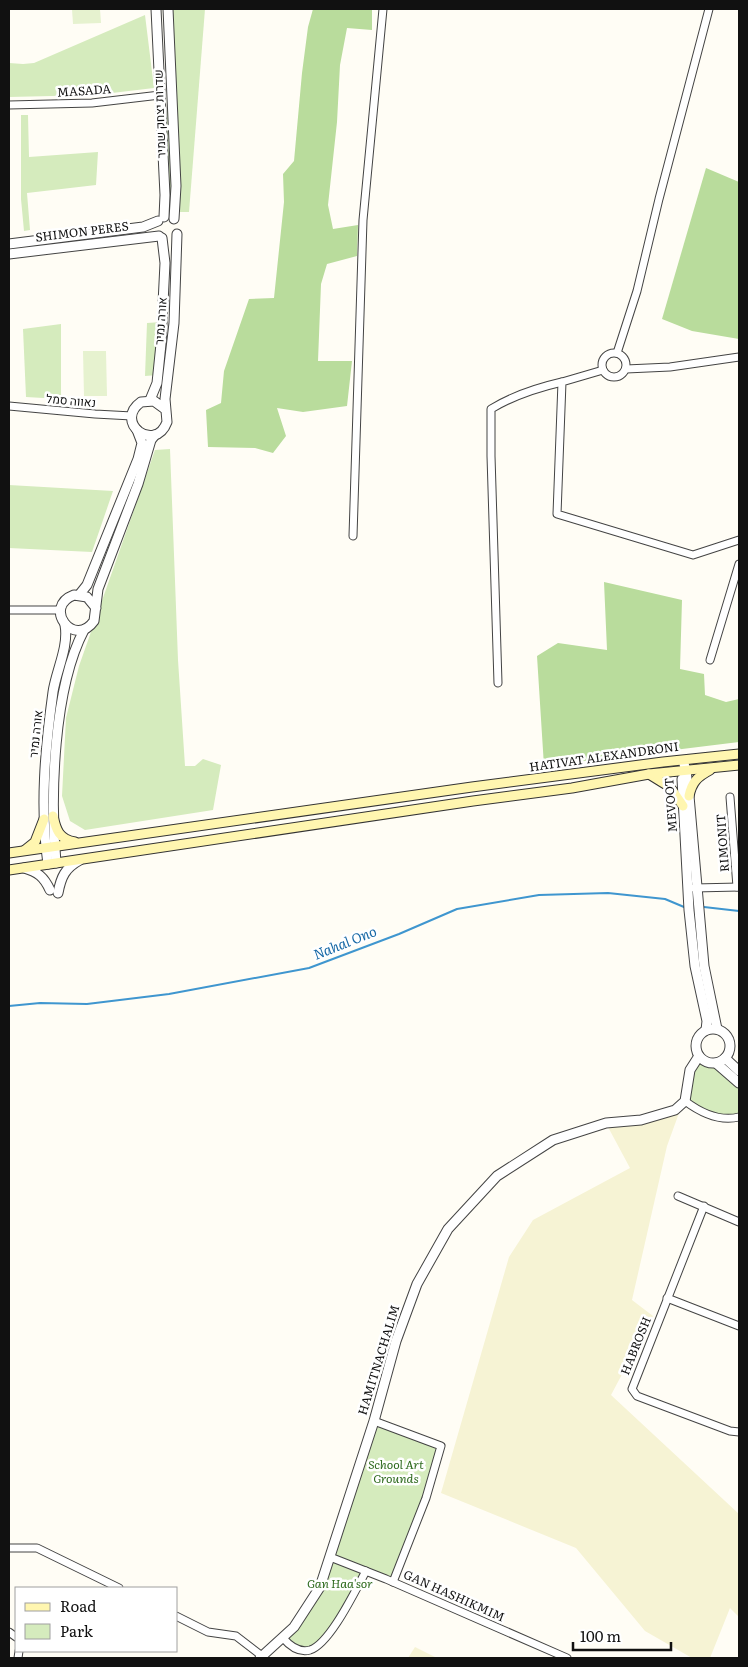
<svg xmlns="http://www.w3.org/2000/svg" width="748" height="1667" font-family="Literata,Heebo,serif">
<rect width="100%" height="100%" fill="#fffdf5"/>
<g fill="#f6f3d4">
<polygon points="679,1113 667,1146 632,1300 653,1316 611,1395 739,1514 739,1617 730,1608 710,1658 692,1658 645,1631 576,1548 441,1493 509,1257 533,1220 630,1168 608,1127 647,1123"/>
<polygon points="415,1647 437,1658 408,1658"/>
</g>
<g fill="#d5ebbd">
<polygon points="166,9 205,9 189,212 168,212"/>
<polygon points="145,15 154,88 95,95 9,97 9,63 23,64 34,63"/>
<polygon points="21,115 28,115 29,157 98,152 96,185 27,193 30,230 24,231 21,199"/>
<polygon points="162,322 158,375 145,376 147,323"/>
<polygon points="61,324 61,399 26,397 23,329"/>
<polygon points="170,449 178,660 185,766 195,766 203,759 221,765 213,810 85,830 70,821 62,796 66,718 79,666 155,450"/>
<polygon points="9,485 113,491 92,552 9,548"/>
<polygon points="699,1056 705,1061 716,1063 739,1083 739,1117 728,1119 685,1101"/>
<polygon points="374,1421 441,1446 420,1514 392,1580 333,1555"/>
<polygon points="332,1562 363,1573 348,1603 319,1644 303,1650 283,1638"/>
</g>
<g fill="#b9dc9c">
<polygon points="313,9 372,9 372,30 347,28 340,65 337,122 328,205 333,229 358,225 357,256 327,264 321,284 318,361 352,361 347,406 303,412 277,408 286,436 273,453 255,448 208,447 206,410 221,403 224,371 249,299 274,298 284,202 283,174 294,161 302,73 308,27"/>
<polygon points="706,168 739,182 739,339 692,331 662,319"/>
<polygon points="604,582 682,600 680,669 704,674 705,695 726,702 739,699 739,742 544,766 537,656 558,643 607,650"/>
</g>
<g fill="#e6f2cf">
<polygon points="72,9 100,9 101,23 73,24"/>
<polygon points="83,351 106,351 107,396 84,396"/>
</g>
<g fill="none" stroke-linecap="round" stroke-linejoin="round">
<g stroke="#3f96cf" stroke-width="2">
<polyline points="704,907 739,911"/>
<polyline points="9,1006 40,1003 87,1004 169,994 309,968 399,934 457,909 539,895 608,893 665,899 684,907"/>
</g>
<g stroke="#444" stroke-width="9">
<g id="minor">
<polyline points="9,105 92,103 160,95"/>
<polyline points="617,353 637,291 659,199 709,9"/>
<circle cx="614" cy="365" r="12"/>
<polyline points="626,369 670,367 739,357"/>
<polyline points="603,370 562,382 557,514 693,555 739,540"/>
<polyline points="9,406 95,414 132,416"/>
<polyline points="353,536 363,220 383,9"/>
<polyline points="9,610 61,610"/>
<polyline points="710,660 739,564"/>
<path d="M498 683 491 456V409C514 395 536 388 562 382"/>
<polyline points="730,797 737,887"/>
<polyline points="694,888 739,887"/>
<path d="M685 1101C701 1113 719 1122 739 1117"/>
<polyline points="678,1196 739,1222"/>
<polyline points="704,1206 632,1389 637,1396 730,1431 739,1432"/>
<polyline points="667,1298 739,1326"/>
<polyline points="374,1421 441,1446 426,1498 393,1582"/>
<polyline points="9,1548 37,1548 119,1588"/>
<polyline points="330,1557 386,1579 567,1658"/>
<polyline points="176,1616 208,1632 236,1636 262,1656"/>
<polyline points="9,1632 16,1637"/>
<path d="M283 1638C289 1645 299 1653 310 1650 330 1644 356 1589 366 1571"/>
<polyline points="18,1658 19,1651"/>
</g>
</g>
<g stroke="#444" stroke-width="11">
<g id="tertiary">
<polyline points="156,9 165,195 164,217"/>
<polyline points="168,9 176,186 174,219"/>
<polyline points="9,244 143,227 158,221"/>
<polyline points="9,254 159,236"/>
<polyline points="150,400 157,383 161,344 165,263 162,238"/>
<path d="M165 409 154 401 141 402C113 422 155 454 167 422L165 399 174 323 177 234"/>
<polyline points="79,595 87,585 138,459 142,443 137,430"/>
<path d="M96 608 87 597 74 595C42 607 74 649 94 621L98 589 138 484 151 440 155 435"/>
<polyline points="684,764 686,770 689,796 704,966 717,1029"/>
<polyline points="682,779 689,910 695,966 707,1021 706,1030"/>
<path d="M56 863C50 797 53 689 84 630"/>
<path d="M48 864C40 807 45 750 53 692 56 671 69 647 65 625"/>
<path d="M24 868C38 872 44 877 50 890"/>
<path d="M58 893C61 877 65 868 80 860"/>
<circle cx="713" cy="1046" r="17"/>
<polyline points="725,1058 739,1071"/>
<polyline points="716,1063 739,1083"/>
<polyline points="260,1658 294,1627 320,1587 374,1421 396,1341 417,1284 448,1229 497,1176 553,1140 606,1123 641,1120 675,1110 685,1101 690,1070 699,1056"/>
</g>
</g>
<g stroke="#333" stroke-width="11">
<g id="secondary">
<polyline points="649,774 670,787 683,806"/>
<path d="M689 796C692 782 697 777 710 770"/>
<path d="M53 816C56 830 59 839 75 842"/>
<polyline points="25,850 35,842 44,819"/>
<polyline points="9,853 472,787 663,762 739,754"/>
<polyline points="9,870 473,801 572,788 649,774 739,765"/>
</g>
</g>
<use href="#minor" stroke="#fff" stroke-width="7"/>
<use href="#tertiary" stroke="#fff" stroke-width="9"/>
<use href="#secondary" stroke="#fff6b0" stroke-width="9"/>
</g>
<g text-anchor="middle" stroke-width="5" stroke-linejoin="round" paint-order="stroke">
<g font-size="12" fill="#111" stroke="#fff">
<text transform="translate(84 91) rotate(-4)" y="4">MASADA</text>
<text transform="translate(160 114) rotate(-92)" y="4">שדרות יצחק שמיר</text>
<text transform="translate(82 232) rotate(-7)" y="4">SHIMON PERES</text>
<text transform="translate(161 321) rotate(-86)" y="4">אורה נמיר</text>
<text transform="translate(71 401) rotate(5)" y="4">נאווה סמל</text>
<text transform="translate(36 734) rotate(-84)" y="4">אורה נמיר</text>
<text transform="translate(604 757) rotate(-8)" y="4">HATIVAT ALEXANDRONI</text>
<text transform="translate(671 805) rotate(-94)" y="4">MEVOOT</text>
<text transform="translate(723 843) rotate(-94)" y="4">RIMONIT</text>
<text transform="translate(636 1346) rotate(-68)" y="4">HABROSH</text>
<text transform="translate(379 1360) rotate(-73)" y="4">HAMITNACHALIM</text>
<text transform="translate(454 1596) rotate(24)" y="4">GAN HASHIKMIM</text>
</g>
<g font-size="12" font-style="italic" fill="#2f6b1f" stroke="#fff">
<text x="396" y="1469">School Art<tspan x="396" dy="14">Grounds</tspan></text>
<text x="340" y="1588">Gan Haa'sor</text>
</g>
<g font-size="14" font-style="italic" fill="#1768a6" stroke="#fff">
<text transform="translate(345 943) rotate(-22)" y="5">Nahal Ono</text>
</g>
</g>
<rect width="748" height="1667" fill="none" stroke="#111111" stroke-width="20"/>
<rect x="15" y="1587" width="162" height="65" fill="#ffffff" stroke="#a0a0a0"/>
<rect x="25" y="1603" width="25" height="8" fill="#fff6b0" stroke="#a0a0a0"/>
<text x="60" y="1612" font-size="15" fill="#111111">Road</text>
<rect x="25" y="1624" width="25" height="15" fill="#d5ebbd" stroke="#a0a0a0"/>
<text x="60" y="1637" font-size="15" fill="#111111">Park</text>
<path d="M573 1642v8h98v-8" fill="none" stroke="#111111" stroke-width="2.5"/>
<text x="580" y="1642" font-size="15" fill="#111111" stroke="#ffffff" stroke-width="4" paint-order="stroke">100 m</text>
</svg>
